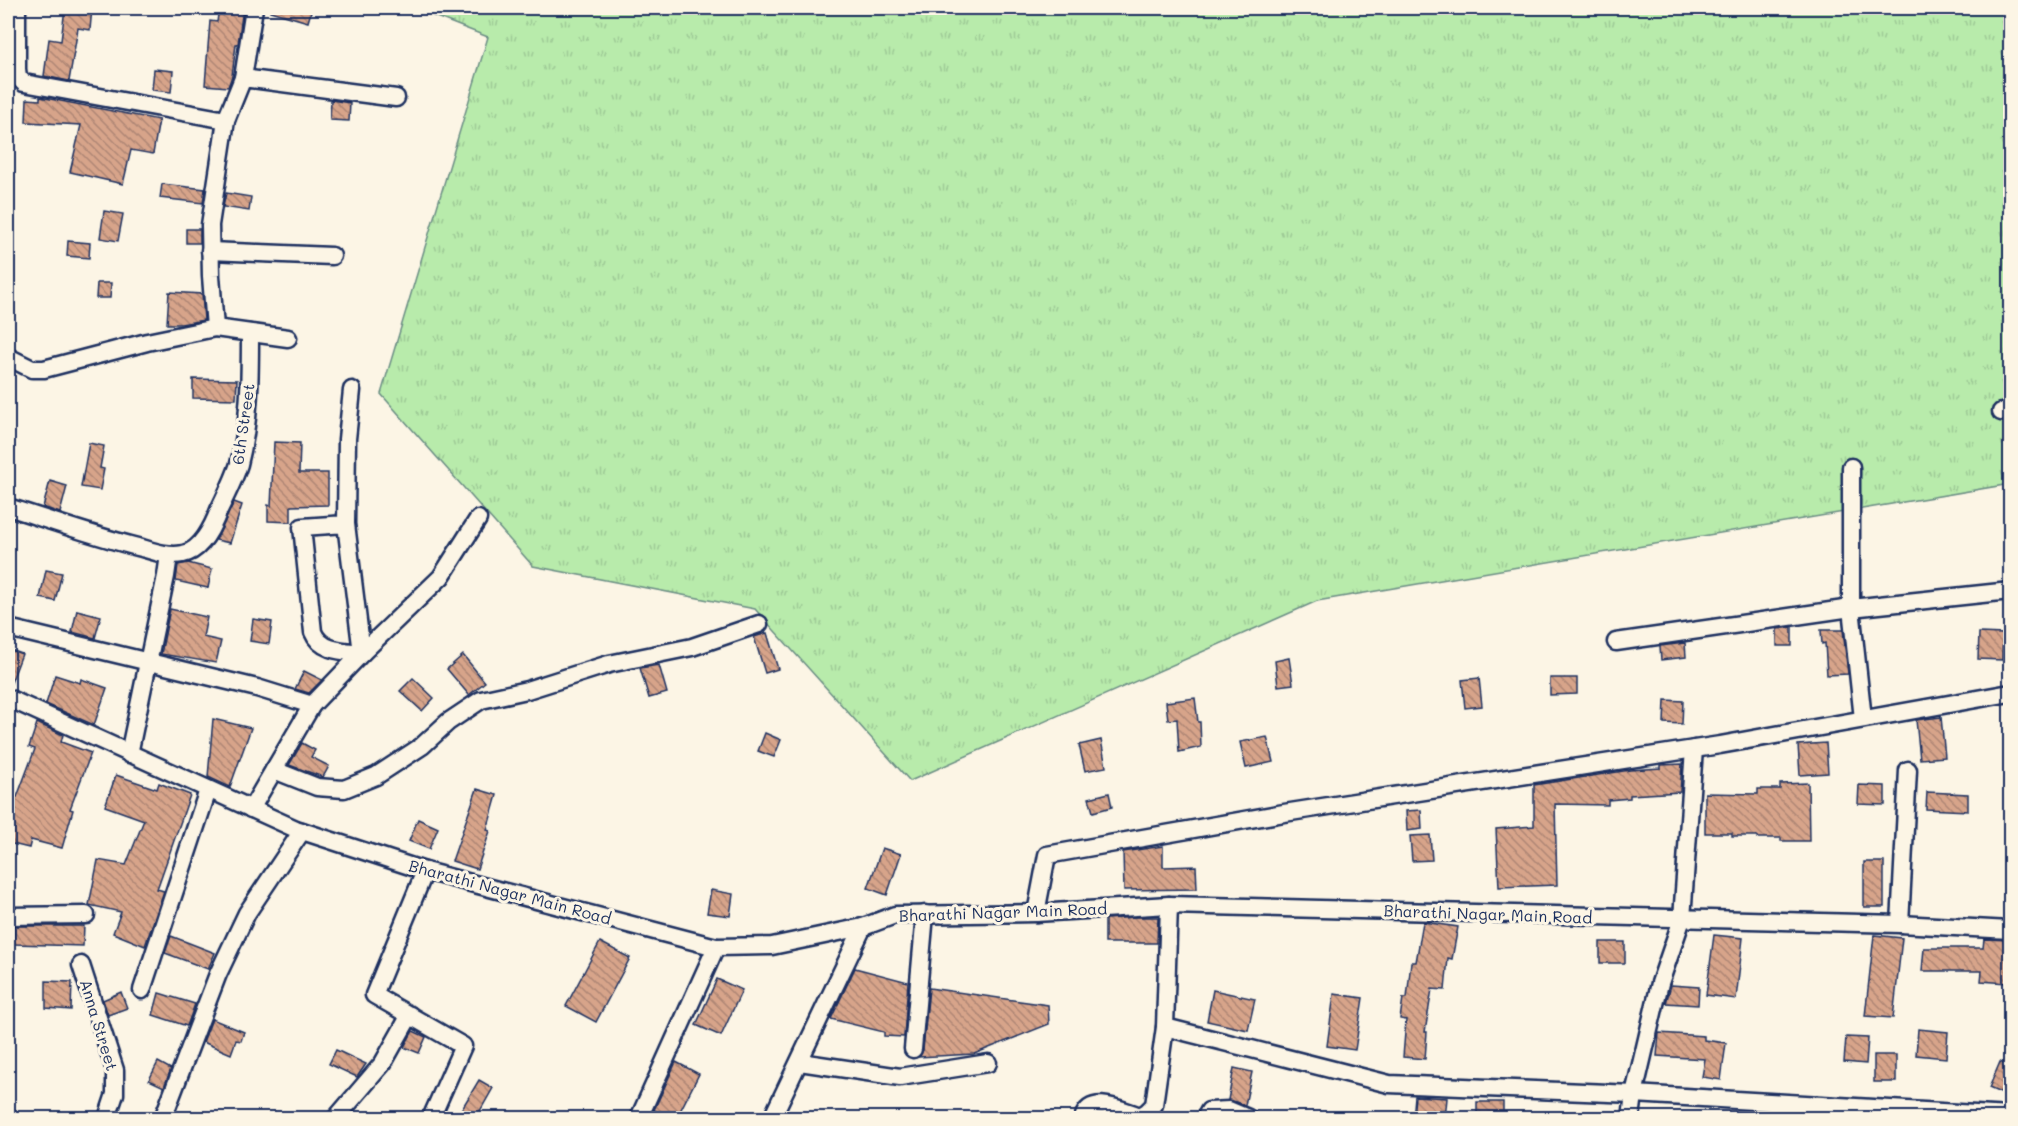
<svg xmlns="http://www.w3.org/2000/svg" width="2018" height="1126" font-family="Mali,sans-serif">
<defs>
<pattern id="grass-tufts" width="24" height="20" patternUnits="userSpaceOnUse" patternTransform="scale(1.5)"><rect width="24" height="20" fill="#b8ebab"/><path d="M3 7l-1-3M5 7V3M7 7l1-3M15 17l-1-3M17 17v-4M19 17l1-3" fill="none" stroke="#9eca96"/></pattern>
<pattern id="building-back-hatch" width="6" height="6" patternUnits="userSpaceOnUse" patternTransform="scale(1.5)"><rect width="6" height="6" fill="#d7a48a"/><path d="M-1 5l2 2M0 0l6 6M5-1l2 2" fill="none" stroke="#ae8674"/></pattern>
</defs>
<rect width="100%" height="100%" fill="#fcf5e5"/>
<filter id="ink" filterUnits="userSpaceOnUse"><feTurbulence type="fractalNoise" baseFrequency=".0167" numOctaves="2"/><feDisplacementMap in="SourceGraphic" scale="12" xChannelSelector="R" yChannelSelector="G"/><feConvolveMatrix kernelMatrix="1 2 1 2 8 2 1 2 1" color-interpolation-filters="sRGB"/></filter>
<g filter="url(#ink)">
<polygon fill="url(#grass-tufts)" stroke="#6a8d84" stroke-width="1.5" points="413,8 2010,8 2010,484 1317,601 910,781 755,609 533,566 381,394 488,37"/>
<g fill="url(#building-back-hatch)" stroke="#1b2f5e" stroke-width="1.5">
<polygon points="65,8 92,8 90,30 78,28 69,81 44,76 49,39 61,41"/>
<polygon points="219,8 243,8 238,44 236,44 232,76 228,87 205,85 210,21 217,22"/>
<polygon points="271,8 312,8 308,22 270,11"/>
<polygon points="154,69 173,71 171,92 152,90"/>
<polygon points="40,97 159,120 153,154 131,150 123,184 70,172 81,125 26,122 27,99 40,100"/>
<polygon points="331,100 350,103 349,121 330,120"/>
<polygon points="162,184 205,189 203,203 160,198"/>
<polygon points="226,193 251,197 249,211 223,207"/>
<polygon points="104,211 123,214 118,241 100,238"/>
<rect x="186" y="229" width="14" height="14"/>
<polygon points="68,241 90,243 89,258 67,256"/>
<polygon points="97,283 111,283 110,298 96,298"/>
<polygon points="169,292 202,294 204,320 181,324 167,324"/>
<polygon points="193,379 237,380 236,399 193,398"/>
<polygon points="274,442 300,443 299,473 328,473 328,505 291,506 291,522 268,521 268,505 271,506"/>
<polygon points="89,443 104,446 100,468 104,469 100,490 81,487"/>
<polygon points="50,481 67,486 60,513 43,507"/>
<polygon points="234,502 242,505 230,543 216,540"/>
<polygon points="188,563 212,569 208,588 176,581 178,565"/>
<polygon points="46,570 62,573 55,601 40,598"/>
<polygon points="170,609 207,617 203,637 221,641 216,663 161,654"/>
<polygon points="77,610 101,616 95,638 72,632"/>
<polygon points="253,619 272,622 269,644 250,641"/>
<polygon points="1792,627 1792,646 1777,646 1777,629"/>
<polygon points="1821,630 1843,630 1848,674 1827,675 1825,643 1822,644"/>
<polygon points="767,633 778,669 765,673 754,637"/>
<polygon points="1979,633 2003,634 2002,660 1978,659"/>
<polygon points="1685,643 1686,657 1661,660 1660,646"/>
<polygon points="8,649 22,654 9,688 8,688"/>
<polygon points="463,655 485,682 469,695 447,669"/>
<polygon points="1289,658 1293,684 1278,686 1275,661"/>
<polygon points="659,665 667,693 649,698 640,668"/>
<polygon points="304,671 322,680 309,693 295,689"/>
<polygon points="55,675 80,683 81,679 107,688 94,725 46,704"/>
<polygon points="413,678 434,698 422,711 400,691"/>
<polygon points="1479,678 1482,706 1465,708 1462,680"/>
<polygon points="1550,678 1577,678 1577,694 1550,695"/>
<polygon points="1195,698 1198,722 1200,722 1201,747 1179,752 1177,719 1168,720 1166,702"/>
<polygon points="1665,700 1683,701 1682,724 1664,723"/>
<polygon points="1941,717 1945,757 1920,759 1916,720"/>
<polygon points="213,719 251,728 230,787 208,777"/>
<polygon points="37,723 63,735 61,742 91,753 70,809 73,810 62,848 31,840 29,848 8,843 8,810 11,795 17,797 35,749 29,747"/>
<polygon points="765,733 781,740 774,757 758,751"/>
<polygon points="1267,737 1273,762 1246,768 1240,742"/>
<polygon points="1101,740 1106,767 1085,771 1079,745"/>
<polygon points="302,743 315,750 311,757 329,766 323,777 289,765"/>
<polygon points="1826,743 1828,773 1800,775 1798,745"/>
<polygon points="1682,764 1680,792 1630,795 1630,798 1608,800 1608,805 1555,804 1557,885 1499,887 1496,829 1534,826 1534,785 1630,770 1661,768 1661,765"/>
<polygon points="116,775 157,789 159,783 190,795 157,889 164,891 145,946 113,933 121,912 89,905 98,860 126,865 144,820 105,806"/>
<polygon points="1808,783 1809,841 1781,841 1781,838 1757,838 1757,836 1732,836 1732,833 1705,833 1705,793 1758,794 1758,789 1780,789 1780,784"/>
<polygon points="1859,785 1885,786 1885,805 1858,804"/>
<polygon points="477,789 497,795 487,830 490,831 477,869 452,861"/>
<polygon points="1927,792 1968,794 1968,811 1926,809"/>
<polygon points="1109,793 1112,807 1093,812 1089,798"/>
<polygon points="1421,810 1422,829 1407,831 1406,811"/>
<polygon points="418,819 438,828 429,849 409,841"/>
<polygon points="1430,835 1432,860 1412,861 1410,836"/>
<polygon points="1163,846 1163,867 1196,866 1197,889 1124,890 1123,852"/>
<polygon points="882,848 901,854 887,895 868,888"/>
<rect x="1864" y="862" width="20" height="45"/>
<polygon points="711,890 733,894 730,916 707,913"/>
<polygon points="1137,917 1158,917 1157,943 1105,943 1105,919"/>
<polygon points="1423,922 1458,927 1452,959 1448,958 1445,990 1432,989 1425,1032 1427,1032 1425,1059 1403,1057 1406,1020 1400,1019 1403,998 1407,998 1411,962 1416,962"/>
<polygon points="14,926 84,926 83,946 14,944"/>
<polygon points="1714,935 1743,938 1736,999 1706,995"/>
<polygon points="1874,935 1902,938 1893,1018 1865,1016"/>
<polygon points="171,936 215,953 208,969 165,953"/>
<polygon points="1984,939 2010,940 2007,983 1981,981 1982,971 1922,971 1924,948 1983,948"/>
<polygon points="600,942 630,958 596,1022 566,1006"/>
<rect x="1600" y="942" width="25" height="21"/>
<polygon points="855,968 908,982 904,1037 884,1036 884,1032 831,1019"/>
<polygon points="717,979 742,990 721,1036 696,1025"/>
<polygon points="46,981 72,982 71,1010 46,1008"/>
<polygon points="1671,985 1699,987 1698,1005 1666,1003"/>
<polygon points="929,988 1048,1005 1049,1024 974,1054 919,1057 923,1050"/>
<polygon points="1213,990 1255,999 1248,1030 1207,1021"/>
<polygon points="121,992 127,1008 108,1015 103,1000"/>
<polygon points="159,993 195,1004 187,1026 153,1015"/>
<polygon points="1334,994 1363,998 1355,1050 1327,1046"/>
<polygon points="212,1019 244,1032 241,1041 236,1040 231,1054 203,1042"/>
<polygon points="1918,1029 1948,1032 1946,1058 1916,1055"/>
<polygon points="413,1031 426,1037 419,1053 404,1047"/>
<polygon points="1659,1033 1704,1036 1704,1040 1726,1043 1721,1080 1702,1077 1705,1059 1657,1056"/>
<polygon points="1846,1037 1868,1038 1866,1064 1844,1062"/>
<polygon points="336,1050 366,1064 357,1077 329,1064"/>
<rect x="1874" y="1055" width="22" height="27"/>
<polygon points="158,1062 171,1069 164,1087 149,1080"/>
<polygon points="676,1062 699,1074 676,1119 670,1119 654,1110"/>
<polygon points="2000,1062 2010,1067 2010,1097 1989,1088"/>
<polygon points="1234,1068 1252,1072 1245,1105 1228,1100"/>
<polygon points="479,1080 493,1088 476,1118 461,1110"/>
<polygon points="1415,1096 1447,1098 1445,1119 1413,1119"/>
<rect x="1477" y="1102" width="26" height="17"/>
</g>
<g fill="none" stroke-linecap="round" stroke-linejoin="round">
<g stroke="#1b2f5e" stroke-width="21">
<g id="minor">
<polyline points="17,8 17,69 18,77 24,83 226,120"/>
<polyline points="243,78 254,8"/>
<polyline points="210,251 332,256"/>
<polyline points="215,328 211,276 210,225 226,120 243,78 396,98"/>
<polyline points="8,357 32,369 44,369 147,342 215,328 288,338"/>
<polyline points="2001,412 2010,413"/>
<polyline points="1851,467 1851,608 1863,719"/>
<path d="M8 507C52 521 97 537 142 548 155 552 169 557 183 554 201 551 213 526 219 510 226 495 234 480 239 464 250 422 250 376 250 333"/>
<path d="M346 524 302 527 313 632C321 652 344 651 362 653L346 524 347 439 352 390"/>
<polyline points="8,628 257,688 312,705"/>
<polyline points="1616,642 1851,608 2010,591"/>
<polyline points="8,698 296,829 425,871 716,947 772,946 863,927 895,915 1036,913 1169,905 1900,924 2010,930"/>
<polyline points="129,754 166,576 169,555"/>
<polyline points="274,770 317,787 344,789 376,776 422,746 448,722 481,700 527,690 609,664 692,647 759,624"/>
<polyline points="251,809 312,705 362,653 441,577 478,519"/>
<polyline points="425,871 374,995 463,1046 431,1118"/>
<polyline points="1036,913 1047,855 1284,813 1720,745 2010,693"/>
<polyline points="8,916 86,915"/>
<polyline points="1900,924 1908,770"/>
<polyline points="81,965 115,1070 115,1094 107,1118"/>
<polyline points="142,990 208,790"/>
<polyline points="1165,1027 1389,1084 1634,1094 2010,1116"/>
<polyline points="913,1049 925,914"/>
<polyline points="800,1062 900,1077 988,1063"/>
<polyline points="163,1118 218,974 247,913 302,831"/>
<polyline points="336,1118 383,1063 410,1015"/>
<polyline points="639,1118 716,947"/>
<polyline points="772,1118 863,927"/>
<path d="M1083 1118C1091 1094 1121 1110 1140 1116L1147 1112 1154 1105 1165 1027 1169 905"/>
<polyline points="1205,1118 1209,1111 1229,1110 1248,1118"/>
<polyline points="1631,1118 1634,1094 1660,983 1682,919 1694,749"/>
</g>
</g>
<use href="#minor" stroke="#fcf5e5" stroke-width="16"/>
</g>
</g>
<g text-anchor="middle" stroke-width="6" stroke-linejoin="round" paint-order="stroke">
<g font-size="16" fill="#1b2f5e" stroke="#fcf5e5">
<text transform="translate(243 424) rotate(-82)" y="6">6th Street</text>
<text transform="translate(510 892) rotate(15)" y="6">Bharathi Nagar Main Road</text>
<text transform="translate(1003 912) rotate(-2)" y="6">Bharathi Nagar Main Road</text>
<text transform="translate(1488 914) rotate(2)" y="6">Bharathi Nagar Main Road</text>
<text transform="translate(99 1025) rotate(73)" y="6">Anna Street</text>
</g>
</g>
<rect width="2018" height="1126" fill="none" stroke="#fcf5e5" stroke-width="30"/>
<rect x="15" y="15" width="1988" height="1096" fill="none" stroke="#1b2f5e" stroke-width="2" filter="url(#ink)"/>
</svg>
